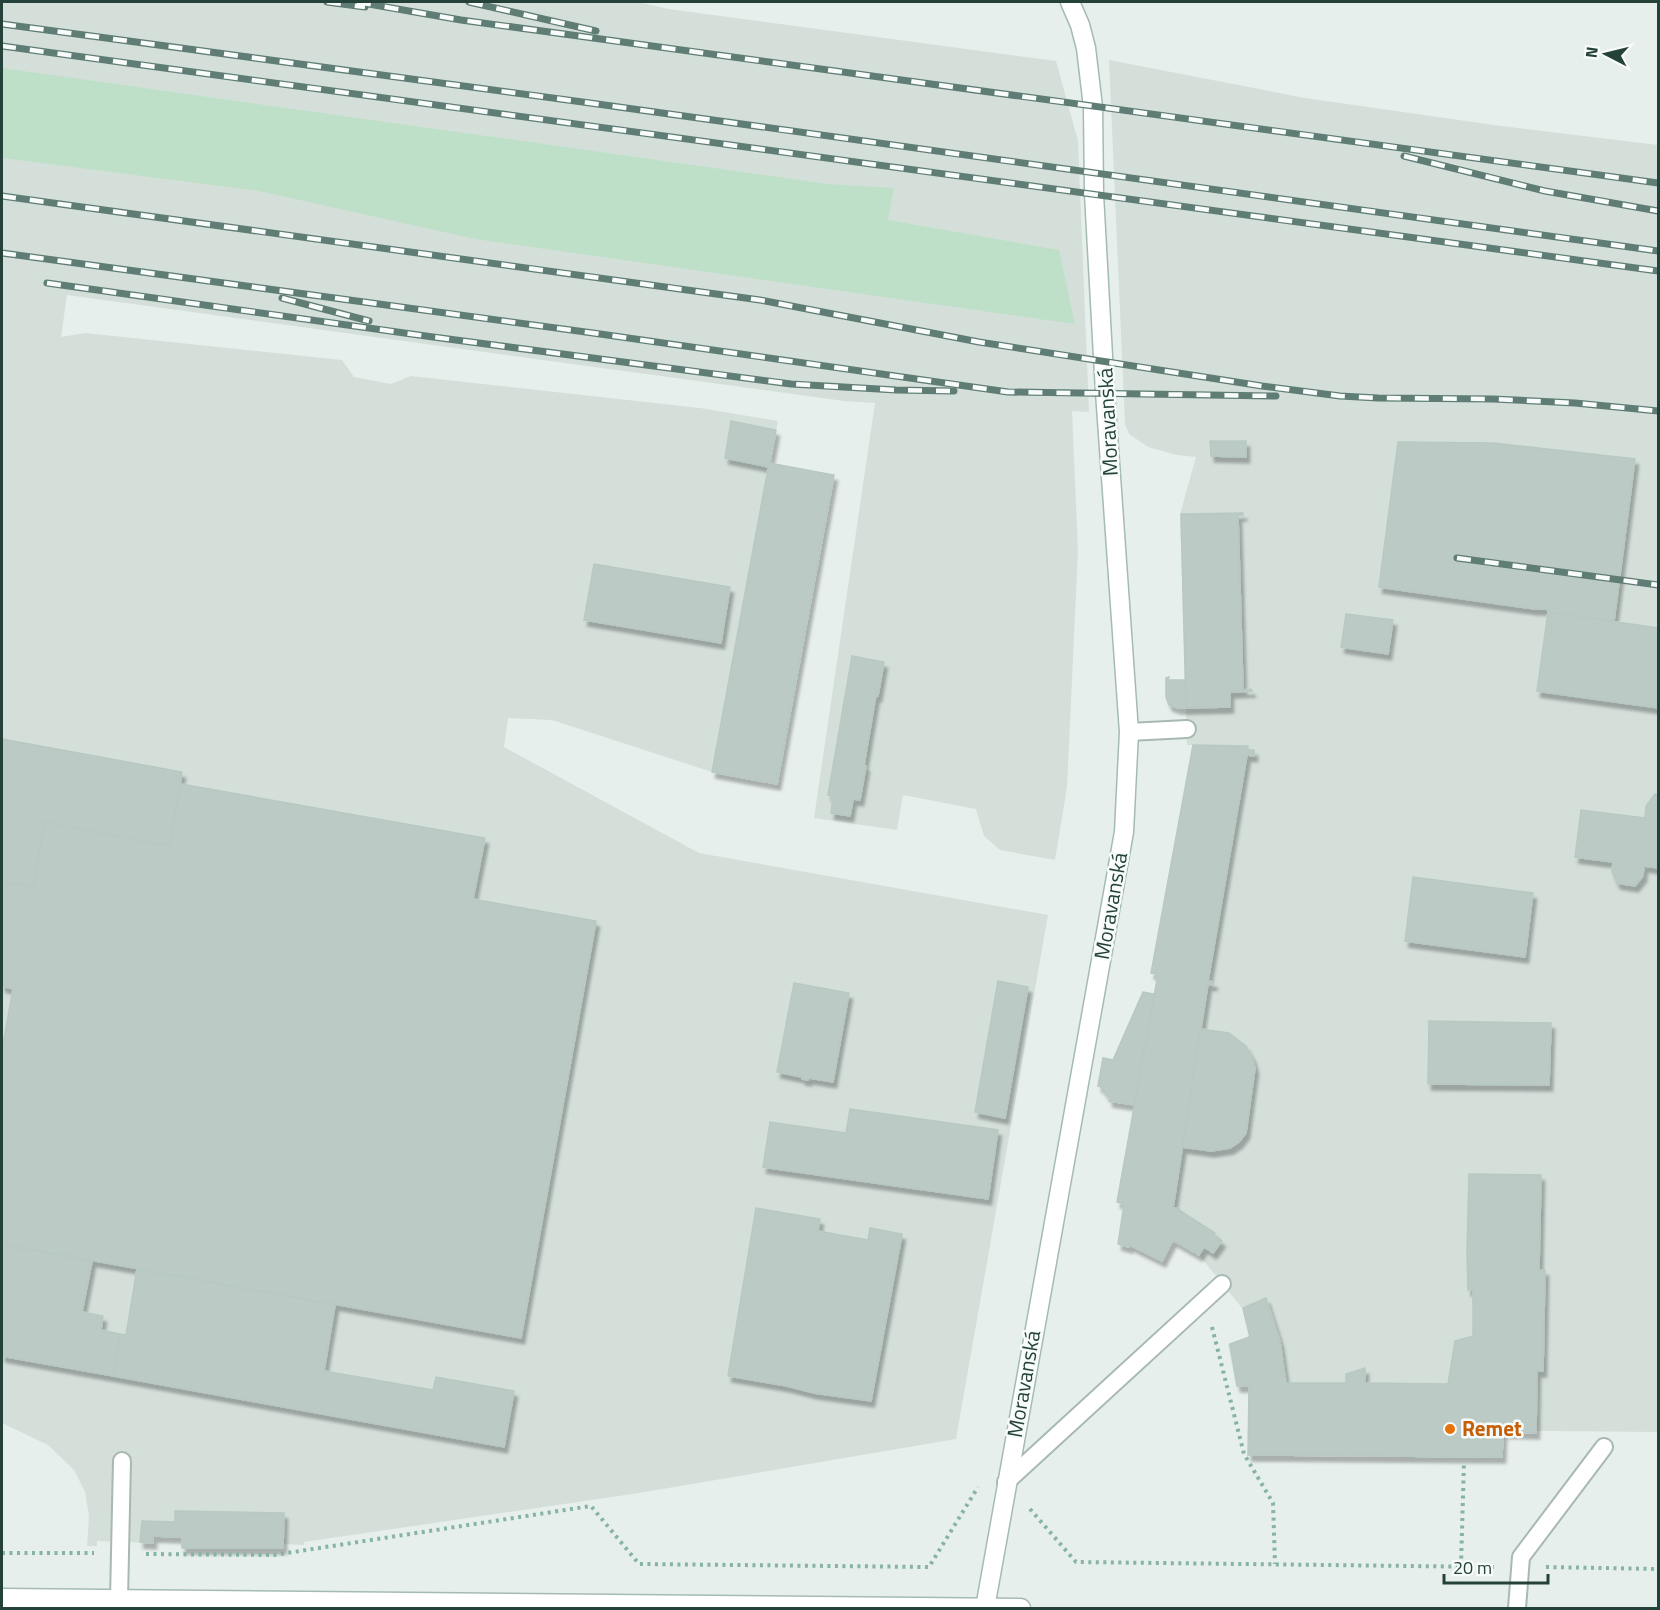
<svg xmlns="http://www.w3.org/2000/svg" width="1660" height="1610" font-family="'Titillium Web',sans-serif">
<defs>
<filter id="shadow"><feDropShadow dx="3.5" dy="6" stdDeviation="1.5" flood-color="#0004"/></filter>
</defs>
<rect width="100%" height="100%" fill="#e6efeb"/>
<g fill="#d4dfda">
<polygon points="2,2 638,2 668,9 1056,61 1078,141 1089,412 1072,411 1078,551 1067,787 1055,860 1000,850 984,836 976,809 903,795 897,830 814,818 875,403 844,401 67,295 61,337 85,333 342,360 354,377 391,384 411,376 700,408 778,421 769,463 834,475 777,784 712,772 552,720 508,718 504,747 699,853 1048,915 956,1439 639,1493 304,1542 304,1545 283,1544 263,1548 182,1548 182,1537 154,1536 153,1543 97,1541 97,1546 87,1546 89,1516 85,1492 74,1470 48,1445 2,1423"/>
<polygon points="1109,60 1305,98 1494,125 1658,145 1658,1432 1460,1430 1248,1453 1249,1386 1236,1385 1228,1344 1249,1336 1242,1308 1199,1255 1173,1240 1162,1261 1130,1245 1129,1247 1118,1244 1124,1204 1117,1202 1134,1106 1109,1101 1110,1099 1098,1086 1103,1058 1114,1059 1143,992 1154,994 1158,974 1151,973 1193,745 1187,745 1180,514 1196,457 1177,455 1148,447 1129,434 1125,424"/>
</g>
<polygon fill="#bfe0c8" points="2,68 828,184 894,188 888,220 1059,250 1075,324 475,239 259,191 2,158"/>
<g fill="#bbcac4" stroke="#b8c9c2" stroke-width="1.5" filter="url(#shadow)">
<polygon points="731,421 776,430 769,467 725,458"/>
<polygon points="1210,441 1246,441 1246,457 1211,456"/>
<polygon points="1398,442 1493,443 1635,459 1614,621 1548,612 1547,609 1535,609 1379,587"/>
<polygon points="769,463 834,475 777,784 712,772"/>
<polygon points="1243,513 1243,515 1238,515 1243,690 1251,689 1252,691 1230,692 1230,707 1186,708 1181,514"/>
<polygon points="594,564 730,587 721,643 584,620"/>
<polygon points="1548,612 1658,628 1658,708 1537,691"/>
<polygon points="1346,614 1393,620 1388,654 1341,647"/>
<polygon points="852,656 884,662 878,696 876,695 864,765 866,766 860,800 853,799 850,816 831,813 833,796 828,795"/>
<polygon points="1169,677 1168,680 1185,680 1186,708 1178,708 1169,705 1166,697 1166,678"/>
<polygon points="2,739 182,772 170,846 44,822 34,887 2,882"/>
<polygon points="1193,745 1248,746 1248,750 1254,750 1254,756 1247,755 1208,981 1214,982 1213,985 1208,984 1173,1208 1179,1208 1179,1210 1215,1233 1214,1235 1222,1241 1213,1253 1204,1247 1199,1255 1173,1240 1162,1261 1130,1245 1129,1247 1118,1244 1124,1204 1117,1202 1158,974 1151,973"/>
<polygon points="181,784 485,838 473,899 596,921 521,1338 2,1244 2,1050 13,989 2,986 2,882 34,887 44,822 170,846"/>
<polygon points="1655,794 1658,794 1658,868 1644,866 1643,876 1635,886 1617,883 1612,872 1613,862 1575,857 1581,810 1645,818 1646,806"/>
<polygon points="1413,877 1533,893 1525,957 1405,941"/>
<polygon points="998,981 1028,987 1005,1118 975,1112"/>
<polygon points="794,983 849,993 833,1082 809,1078 808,1080 802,1079 802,1077 777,1072"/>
<polygon points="1143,992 1154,994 1134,1105 1109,1101 1110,1099 1100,1086 1098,1086 1103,1058 1113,1060"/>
<polygon points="1429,1021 1551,1023 1549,1085 1428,1084"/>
<polygon points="1200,1029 1229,1033 1246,1046 1252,1057 1255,1068 1246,1133 1239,1142 1230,1148 1211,1151 1183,1147"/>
<polygon points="850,1109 998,1130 988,1199 763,1167 770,1122 846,1133"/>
<polygon points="1469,1174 1541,1175 1539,1270 1545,1270 1543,1371 1537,1371 1536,1433 1503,1432 1502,1457 1248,1455 1249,1386 1237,1386 1230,1344 1250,1337 1243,1308 1266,1298 1280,1342 1286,1383 1346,1383 1346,1374 1365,1368 1365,1383 1448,1384 1455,1341 1473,1336 1473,1289 1468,1290 1467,1252"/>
<polygon points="756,1208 820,1219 818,1231 868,1240 870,1228 902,1234 871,1401 814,1393 787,1386 728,1376"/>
<polygon points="2,1245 92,1261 82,1312 103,1316 101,1330 120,1334 113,1376 2,1356"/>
<polygon points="137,1269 335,1305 324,1371 433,1390 436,1377 514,1391 504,1447 113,1376 120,1334 126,1335"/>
<polygon points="175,1511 284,1513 283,1548 182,1548 182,1537 153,1536 153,1543 140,1542 142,1521 175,1522"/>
</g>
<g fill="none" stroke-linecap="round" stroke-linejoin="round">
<g stroke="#a8b8b2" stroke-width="20">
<g id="lane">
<polyline points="1129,732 1187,729"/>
<polyline points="1006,1482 1222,1284"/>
<polyline points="119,1599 122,1461"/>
<polyline points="1517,1608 1521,1557 1604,1447"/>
</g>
</g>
<g stroke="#a4bbb3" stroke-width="21">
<g id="secondary">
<polyline points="2,1598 1021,1608"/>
<polyline points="985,1608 1124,832 1129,732 1105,392 1094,194 1093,107 1086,48 1080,25 1070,2"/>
</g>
</g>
<g stroke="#86b3a5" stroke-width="4" stroke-dasharray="3 4.5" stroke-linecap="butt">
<polyline points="1212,1327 1244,1454 1273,1503 1275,1564"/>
<polyline points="1030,1509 1076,1562 1494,1567"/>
<polyline points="2,1553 94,1553"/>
<polyline points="146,1554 274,1555 591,1506 639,1564 929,1567 978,1487"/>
<polyline points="1461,1566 1464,1461"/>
<polyline points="1546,1567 1658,1569"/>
</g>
<use href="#lane" stroke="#fff" stroke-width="16"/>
<use href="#secondary" stroke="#fff" stroke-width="18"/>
<g stroke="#5f7d75" stroke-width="7">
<g id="rail">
<polyline points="327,2 365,7"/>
<polyline points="357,2 461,20 1658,183"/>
<polyline points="469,2 596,31"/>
<polyline points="2,24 590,103 1658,251"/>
<polyline points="2,46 1658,271"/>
<polyline points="1404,156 1545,191 1658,211"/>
<polyline points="2,196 760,300 979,342 1262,386 1340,396 1378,398 1493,399 1575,403 1658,411"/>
<polyline points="2,253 593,333 1008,392 1276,396"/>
<polyline points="47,283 433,337 791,384 896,390 954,391"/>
<polyline points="282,298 369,321"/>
<polyline points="1457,558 1658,585"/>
</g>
</g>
<use href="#rail" stroke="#f7fbf9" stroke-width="4.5" stroke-dasharray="14" stroke-linecap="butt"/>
</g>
<circle fill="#e8710a" stroke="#f7fbf9" stroke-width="2" cx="1450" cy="1429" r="6"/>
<g text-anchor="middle" stroke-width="5" stroke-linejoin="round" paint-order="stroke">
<g font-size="21" fill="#24423a" stroke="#f7fbf9">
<text transform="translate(1108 422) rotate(-93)" y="7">Moravanská</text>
<text transform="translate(1111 906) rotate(-80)" y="7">Moravanská</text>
<text transform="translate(1024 1384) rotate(-80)" y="7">Moravanská</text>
</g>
<g font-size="21" font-weight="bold" fill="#c56008" stroke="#f7fbf9" text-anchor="start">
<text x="1462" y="1436">Remet</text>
</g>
</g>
<rect width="1660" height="1610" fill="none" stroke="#24423a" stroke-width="6"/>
<g transform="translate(1606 54) rotate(277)" stroke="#f7fbf9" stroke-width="4.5" paint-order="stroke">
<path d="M0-4.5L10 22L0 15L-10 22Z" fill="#24423a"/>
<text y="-9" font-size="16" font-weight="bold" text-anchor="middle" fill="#24423a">N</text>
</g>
<path d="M1444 1574v9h104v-9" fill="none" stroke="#24423a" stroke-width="3"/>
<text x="1453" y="1574" font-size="18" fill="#24423a" stroke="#f7fbf9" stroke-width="4.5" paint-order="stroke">20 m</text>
</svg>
